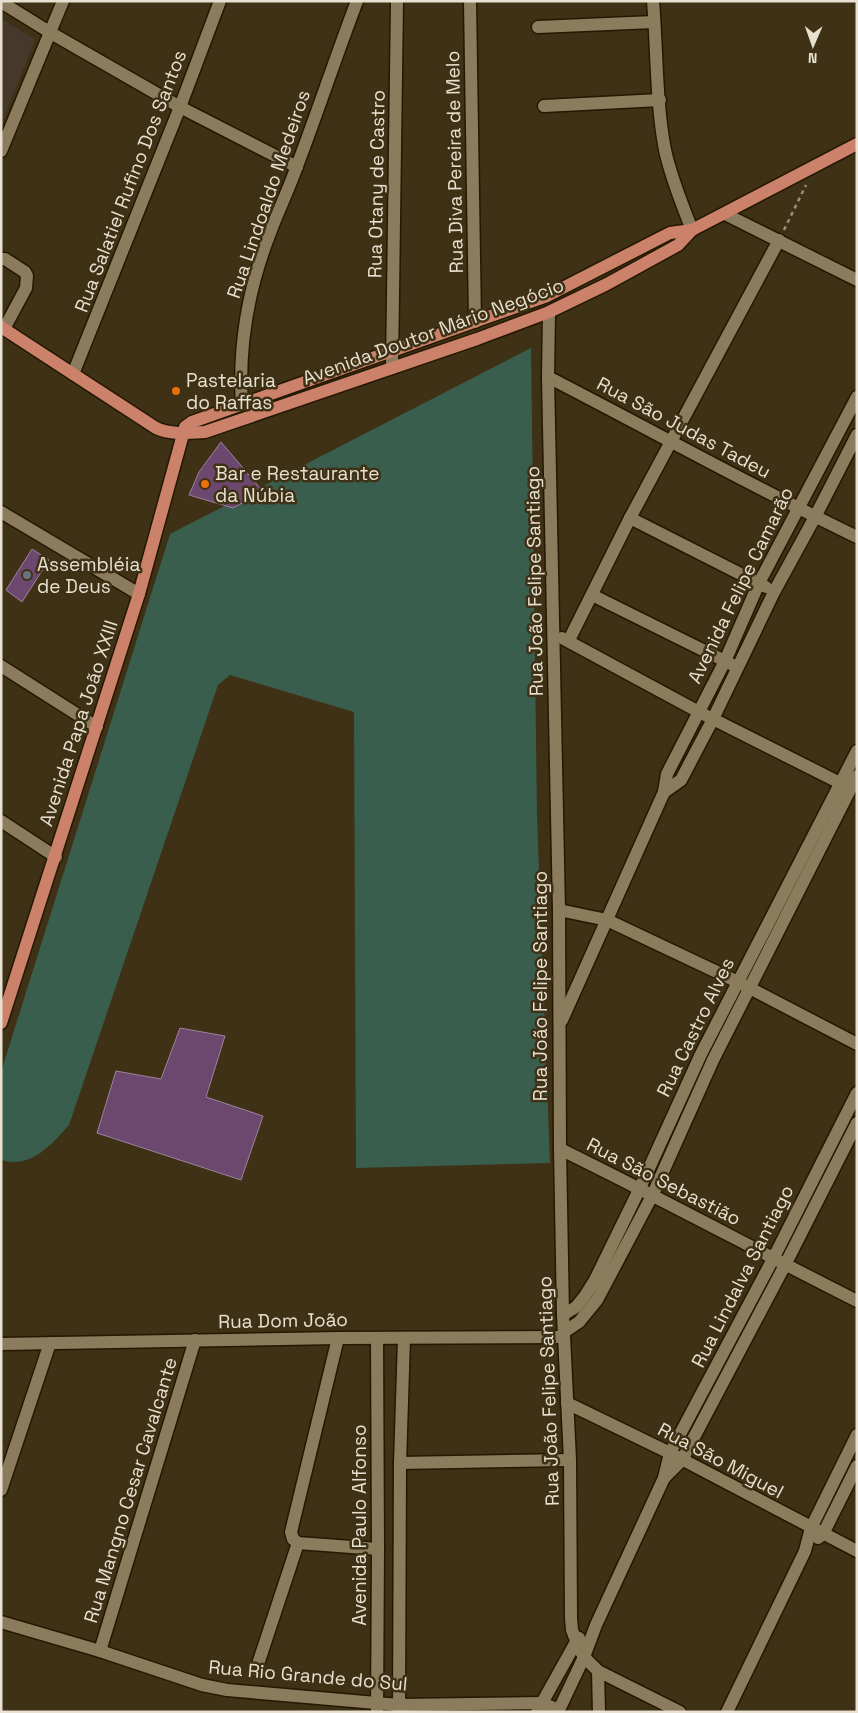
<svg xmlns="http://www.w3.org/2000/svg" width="858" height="1713" font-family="'Space Grotesk',sans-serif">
<rect width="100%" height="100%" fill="#3e3115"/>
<polygon fill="#46382a" points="1,19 35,39 1,126"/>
<path fill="#395e4d" d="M531 348 537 816 550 1163 356 1168 354 712 230 675 218 685 69 1125C51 1145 31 1169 1 1160V1072L170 534Z"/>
<g fill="#6d486e" stroke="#9c839c">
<polygon points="221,442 260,488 244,502 233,508 189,495 199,472"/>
<polygon points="32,549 49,560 22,602 6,590"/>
<polygon points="180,1028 225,1036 206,1097 263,1116 241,1180 97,1133 116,1071 161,1079"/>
</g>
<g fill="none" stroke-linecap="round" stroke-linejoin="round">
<g stroke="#251800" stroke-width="15">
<g id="minor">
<polyline points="470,1 475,322"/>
<path d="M653 1C657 49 656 104 665 150 671 178 682 204 692 230"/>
<polyline points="1,2 51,33 180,107 297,167"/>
<polyline points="538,27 654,22"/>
<polyline points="544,106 660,100"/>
<polyline points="1,151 63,1"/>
<polyline points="725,214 857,280"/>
<polyline points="1,259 5,259 25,272 27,276 26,288 4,329"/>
<polyline points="549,312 548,377 559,910 560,1149 563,1315 570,1460 571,1618 572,1630 579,1648 584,1657 598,1671 680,1712"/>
<polyline points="392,368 397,1"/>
<polyline points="73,374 180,107 220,1"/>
<path d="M548 377C651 430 753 487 857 537"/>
<path d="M242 405C238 345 248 289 270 233 278 211 289 189 297 166 318 111 336 56 357 1"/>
<polyline points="1,512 139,594"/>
<polyline points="630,518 766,587"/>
<polyline points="592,595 733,665"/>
<polyline points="562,638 699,712 848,787"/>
<polyline points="569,640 630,518 779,240"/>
<polyline points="1,666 97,727"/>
<polyline points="664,792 681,780 713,719 774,592 815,517 857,435"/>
<polyline points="1,821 56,857"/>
<polyline points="559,910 607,920 738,982 857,1044"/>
<polyline points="562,1020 664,792 667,774 725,661 759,583 857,397"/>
<path d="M560 1149C660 1198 758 1251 857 1301"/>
<polyline points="563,1315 576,1307 585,1296 595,1280 640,1188 701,1054 857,751"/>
<polyline points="564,1332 579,1322 597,1300 653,1194 713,1060 857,776"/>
<polyline points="338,1338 291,1532 293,1539 298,1543 378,1549"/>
<polyline points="1,1344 338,1338 564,1337"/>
<polyline points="567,1403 670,1453 857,1551"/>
<polyline points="400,1463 570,1460"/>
<polyline points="664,1478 682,1460 785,1265 857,1123"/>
<polyline points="1,1490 50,1343"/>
<polyline points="818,1538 823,1534 857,1466"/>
<polyline points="1,1622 100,1651 202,1685 227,1690 399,1705 542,1703 559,1710"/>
<polyline points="100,1651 195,1340"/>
<polyline points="256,1670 298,1543"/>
<polyline points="598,1671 599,1712"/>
<polyline points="377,1711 378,1549 377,1339"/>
<polyline points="399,1712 400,1463 404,1339"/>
<polyline points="537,1712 576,1642 579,1638"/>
<polyline points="558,1712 584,1657 596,1625 664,1478 670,1453 773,1259 857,1093"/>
<polyline points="727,1712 805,1551 811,1528 857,1435"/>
</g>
</g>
<g stroke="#251800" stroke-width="15">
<g id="major">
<path d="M1 327 156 428C171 435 189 433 205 432L477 339 549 312 607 284 678 245 692 230"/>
<polyline points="1,1023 139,594 185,427 192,422 547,296 670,233 692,230 857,144"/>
</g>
</g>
<polyline stroke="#9a907a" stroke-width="2.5" stroke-dasharray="4 4" stroke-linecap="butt" points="784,230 806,185"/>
<use href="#minor" stroke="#8b7c5e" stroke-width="12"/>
<use href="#major" stroke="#cc816b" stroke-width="12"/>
</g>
<g fill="#e8710a" stroke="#3e3115" stroke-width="2">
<circle cx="176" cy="391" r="5"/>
<circle cx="205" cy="484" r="5"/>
</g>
<circle fill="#6b7280" stroke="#3e3115" stroke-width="2" cx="27" cy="575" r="5"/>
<g text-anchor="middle" stroke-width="5" stroke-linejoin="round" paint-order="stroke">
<g font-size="19" fill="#e8e0d0" stroke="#3e3115">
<text transform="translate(454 162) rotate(-91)" y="7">Rua Diva Pereira de Melo</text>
<text transform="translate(130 181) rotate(-69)" y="7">Rua Salatiel Rufino Dos Santos</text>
<text transform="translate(376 184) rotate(-89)" y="7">Rua Otany de Castro</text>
<text transform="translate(268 194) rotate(-71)" y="7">Rua Lindoaldo Medeiros</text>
<text transform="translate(433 331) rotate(-20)" y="7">Avenida Doutor Mário Negócio</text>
<text transform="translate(684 427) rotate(28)" y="7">Rua São Judas Tadeu</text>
<text transform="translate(534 581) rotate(-91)" y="7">Rua João Felipe Santiago</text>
<text transform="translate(740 585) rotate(-64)" y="7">Avenida Felipe Camarão</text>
<text transform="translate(78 723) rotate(-72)" y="7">Avenida Papa João XXIII</text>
<text transform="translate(540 986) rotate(-90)" y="7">Rua João Felipe Santiago</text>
<text transform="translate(695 1027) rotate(-64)" y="7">Rua Castro Alves</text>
<text transform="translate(664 1181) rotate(27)" y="7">Rua São Sebastião</text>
<text transform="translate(742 1276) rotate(-63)" y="7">Rua Lindalva Santiago</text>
<text transform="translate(283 1320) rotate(-1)" y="7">Rua Dom João</text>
<text transform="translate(548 1391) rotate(-92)" y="7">Rua João Felipe Santiago</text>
<text transform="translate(721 1460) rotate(28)" y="7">Rua São Miguel</text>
<text transform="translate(130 1490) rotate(-73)" y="7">Rua Mangno Cesar Cavalcante</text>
<text transform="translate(359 1525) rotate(-90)" y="7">Avenida Paulo Alfonso</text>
<text transform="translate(308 1675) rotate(5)" y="7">Rua Rio Grande do Sul</text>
</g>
<g font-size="19" fill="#e8e0d0" stroke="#3e3115" text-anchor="start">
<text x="186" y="387">Pastelaria<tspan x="186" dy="22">do Raffas</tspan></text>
<text x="215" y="480">Bar e Restaurante<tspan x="215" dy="22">da Núbia</tspan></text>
<text x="37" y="571">Assembléia<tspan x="37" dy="22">de Deus</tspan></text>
</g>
</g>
<rect width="858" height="1713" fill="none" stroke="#e8e0d0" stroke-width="5"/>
<g transform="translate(813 45) rotate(182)" stroke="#3e3115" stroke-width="4" paint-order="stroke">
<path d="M0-4L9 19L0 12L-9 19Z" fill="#e8e0d0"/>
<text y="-8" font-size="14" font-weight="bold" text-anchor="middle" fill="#e8e0d0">N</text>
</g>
</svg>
